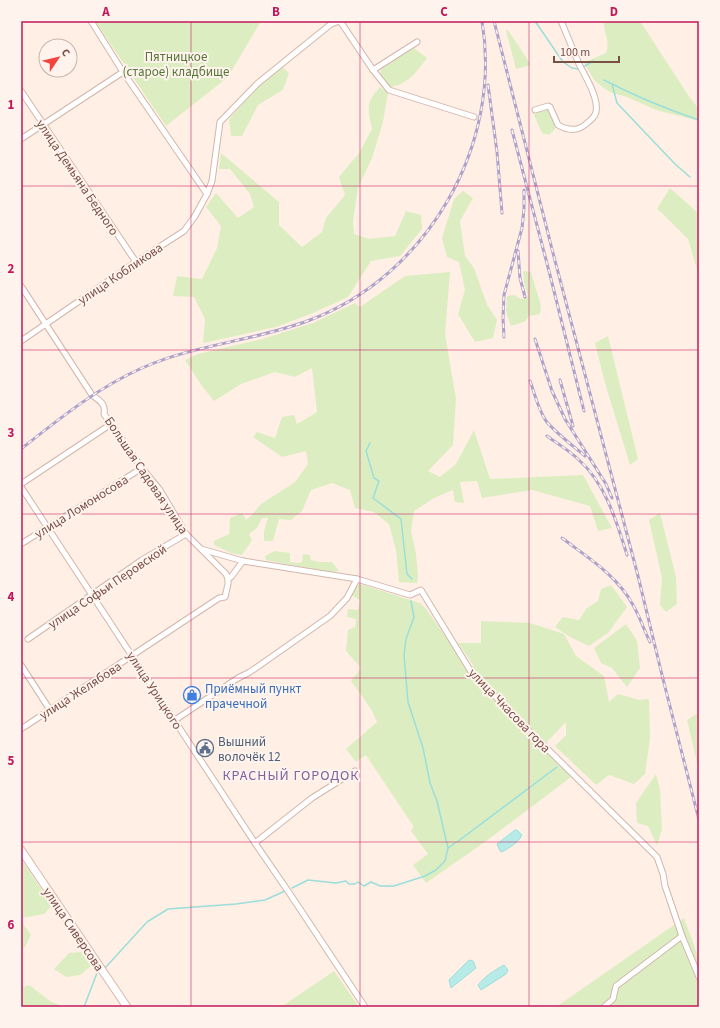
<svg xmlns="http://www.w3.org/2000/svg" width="720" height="1028" font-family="'Source Sans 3',sans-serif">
<rect width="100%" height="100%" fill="#ffefe4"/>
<g fill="#dceec1">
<polygon points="95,21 261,21 228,77 166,126"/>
<path d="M604 21H640L690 98 699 109V121L656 110 627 97 612 93 605 89 595 81 584 63 585 62 606 53C611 41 603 33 604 21Z"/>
<polygon points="508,30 531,65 516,69 506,31"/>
<path d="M414 48 427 58C417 71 408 85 390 87L380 74 381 69Z"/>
<polygon points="282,67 289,73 283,90 258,105 242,136 231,136 229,119 255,90"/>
<path d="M380 87 388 93 383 122 372 158 358 188 353 221 354 234 369 239 395 236 406 211 421 215 422 229 400 256 371 261 348 297 313 313 276 327 203 343 205 319 194 297 173 296 177 276 202 279 217 248 221 226 206 207 216 193 238 218 254 207 250 194 230 169H219L221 153 279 202V225L302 247 322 232 326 218 345 195 339 177 359 153 372 129C368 109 365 103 380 87Z"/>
<polygon points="549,108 554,118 555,129 549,135 542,133 534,115 543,109"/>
<polygon points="670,188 699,214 699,276 688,239 663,214 657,209"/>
<polygon points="463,191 473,198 460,221 465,256 474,268 487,305 497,320 493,338 475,342 458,314 465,290 459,262 447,257 442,238 454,199"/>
<polygon points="523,271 531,272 541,306 540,314 529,316 524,322 511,326 506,312 507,296 514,295 521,299 528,297 524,282"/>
<polygon points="450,272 445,334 456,399 453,445 428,471 440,477 456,464 474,430 490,479 583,475 612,528 598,531 590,506 532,490 482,498 477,481 460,482 464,503 455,502 453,490 434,498 414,511 411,531 416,554 418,576 417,583 399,582 396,550 389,524 374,512 355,508 350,490 332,483 311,490 302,511 291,520 279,519 273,541 264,541 264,531 268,518 262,518 257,528 249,534 252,540 242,555 231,553 214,545 214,541 229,534 230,518 242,513 246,520 251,516 261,504 295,482 308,464 306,451 282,457 253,437 257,432 275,438 282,417 294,415 297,424 317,412 312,368 295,377 275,372 241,384 214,401 202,386 185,360 198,354 262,339 313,323 355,303 360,307 405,276"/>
<polygon points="608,336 638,459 630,465 605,383 595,343"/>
<polygon points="660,513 676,577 677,604 666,612 660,605 662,578 649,520"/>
<polygon points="275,551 290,553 290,562 299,563 302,562 303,554 310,555 311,560 320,562 332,562 339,571 330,572 266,560 265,556"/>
<polygon points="360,584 420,603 426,609 451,644 466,670 493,700 571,777 489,839 426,883 413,865 428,854 411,831 414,827 366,755 356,762 346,749 377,722 371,709 351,681 361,668 346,651 348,630 355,627 356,619 347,617 348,609 358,610 360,600 351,595 357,585"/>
<polygon points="611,585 627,607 608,633 589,646 572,638 555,627 563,617 579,620 586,609 598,601 601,589"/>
<path d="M481 621 530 623 564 634 576 656 604 676 609 702 618 694 640 700 649 699 650 738 645 774 634 784 609 775 596 785 555 746 566 735V722L545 744C520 719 493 696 472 668L473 665 458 643H481Z"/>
<polygon points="626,624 637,641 640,668 627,687 612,668 601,663 594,648"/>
<polygon points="698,713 699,717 699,771 687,720"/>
<polygon points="656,774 660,789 662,829 657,845 648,826 637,823 636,803"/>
<polygon points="21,859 45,895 51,906 44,914 22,918 21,915"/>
<polygon points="684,918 699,959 699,1007 556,1007"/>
<polygon points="21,921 31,935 25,947 21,950"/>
<polygon points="82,952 91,966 80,975 66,977 54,969 69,953"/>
<polygon points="334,971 359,1007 281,1007"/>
<polygon points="29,985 50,1001 64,1007 21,1007 21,986 22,987"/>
</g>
<g fill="#b6ebe8" stroke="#9bdedb">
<path d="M515 830H517L522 835C518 843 510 847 502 852L500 851 497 844Z"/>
<polygon points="469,960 473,961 476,968 451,988 449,980"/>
<path d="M504 965 508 970 506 974 481 990 478 985C485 976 495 970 504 965Z"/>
</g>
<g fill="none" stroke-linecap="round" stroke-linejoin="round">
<g stroke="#9bdedb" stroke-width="1.5">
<polyline points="535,21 563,62 572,68 578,69"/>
<polyline points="585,66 593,61"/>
<path d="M604 80C635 96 666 109 699 120"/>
<polyline points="612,84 617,103 675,164 690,177"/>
<polyline points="370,443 366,451 374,478 379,481 373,498 401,519 407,574 412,579"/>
<polyline points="457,842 557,767"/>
<polyline points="448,848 455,843"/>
<polyline points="292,888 308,880 336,883 346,881 349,884 355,884 358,882 364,886 371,882 380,886 394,886 425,876 436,870 445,861 448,848 437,801 430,783 423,748 408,702 404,655 406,639 414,617 411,601"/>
<polyline points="105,968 147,922 168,909 236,904 265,900 285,891"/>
<polyline points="84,1007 97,973"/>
</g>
<g stroke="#d4b6ab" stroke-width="7">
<g id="street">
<polyline points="91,21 123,72 207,194"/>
<polyline points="340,21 373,70 389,90 474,117"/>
<polyline points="373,70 417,42"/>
<polyline points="21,91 136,262"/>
<path d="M535 110 548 106 550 107 558 125C567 130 577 132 586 124 590 121 595 117 596 112 599 98 585 76 579 64 573 50 567 35 561 21"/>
<polyline points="21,139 123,72"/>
<path d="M21 286 92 395C100 401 106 404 104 414L142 468 160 490 186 534 226 574 228 579V584L225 597 219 598 21 729"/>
<polyline points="21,341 136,262 184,231 195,216 207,194 212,181 220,122 258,83 331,24 340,21"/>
<polyline points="21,484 111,424"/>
<polyline points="21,487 255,843 290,894 365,1007"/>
<polyline points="21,544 142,468"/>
<polyline points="201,549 243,561 357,579 410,595 421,590 470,670 514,716 657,857 663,874 665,886 682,936 616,986 613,999 604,1007"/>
<polyline points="228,579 231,577 243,561"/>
<polyline points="28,639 142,560 186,534"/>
<polyline points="21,665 50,710"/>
<polyline points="175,720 238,678 250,672 330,616 347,598 357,579"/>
<polyline points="255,843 312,798 355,771"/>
<polyline points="682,936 699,977"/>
</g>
</g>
<g stroke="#dab7ab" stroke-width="9">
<polyline id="secondary" points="21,850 127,1007"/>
</g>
<use href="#street" stroke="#fff" stroke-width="5"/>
<use href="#secondary" stroke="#fff" stroke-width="7"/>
<g stroke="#afa1ca" stroke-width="3">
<g id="rail">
<polyline points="494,21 553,253 638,576 663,679 699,820"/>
<polyline points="488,85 497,152 502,213"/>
<polyline points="512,130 550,275 584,411"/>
<polyline points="518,251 520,278 525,297"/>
<polyline points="504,337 503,318 504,295 522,228 524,209 524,190"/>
<polyline points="535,339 552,391 565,419 606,484 612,498"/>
<polyline points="560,380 573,426"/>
<path d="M530 381C535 394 538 409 546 421 557 434 572 445 585 456"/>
<path d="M547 436C558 444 570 451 579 460 606 484 617 523 627 555"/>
<path d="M21 449C59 419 97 388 142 368 196 344 255 341 310 320 427 276 503 145 482 21"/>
<path d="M562 538C587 557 618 576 633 605 640 617 644 630 650 642"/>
</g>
</g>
<use href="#rail" stroke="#fff4ed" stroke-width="1.5" stroke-dasharray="4.5" stroke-linecap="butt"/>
</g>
<path fill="none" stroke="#c2185b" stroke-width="1" stroke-opacity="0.55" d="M191 21V1007M360 21V1007M529 21V1007M21 186H699M21 350H699M21 514H699M21 678H699M21 842H699"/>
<defs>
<g id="shop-ring" transform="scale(0.9)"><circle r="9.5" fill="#fff4ed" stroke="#3f7fe0" stroke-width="1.5"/><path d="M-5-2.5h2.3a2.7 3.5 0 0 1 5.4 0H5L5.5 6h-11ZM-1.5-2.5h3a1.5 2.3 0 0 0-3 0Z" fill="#3f7fe0"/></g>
<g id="civic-ring" transform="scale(0.9)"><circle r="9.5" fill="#fff4ed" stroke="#5c6f8a" stroke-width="1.5"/><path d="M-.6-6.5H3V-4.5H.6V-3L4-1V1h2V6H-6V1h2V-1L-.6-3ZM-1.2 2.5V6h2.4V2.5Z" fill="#5c6f8a"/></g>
</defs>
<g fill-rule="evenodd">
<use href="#shop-ring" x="192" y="695"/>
<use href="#civic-ring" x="205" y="748"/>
</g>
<g text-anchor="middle" stroke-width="4" stroke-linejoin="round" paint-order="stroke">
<g font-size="13" fill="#567538" stroke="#fff4ed">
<text x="176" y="61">Пятницкое<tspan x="176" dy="15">(старое) кладбище</tspan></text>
</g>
<g font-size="13" fill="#7a4f46" stroke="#fff4ed">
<text transform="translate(78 177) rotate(56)" y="5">улица Демьяна Бедного</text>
<text transform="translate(120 273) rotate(-34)" y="5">улица Кобликова</text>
<text transform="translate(147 475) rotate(56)" y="5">Большая Садовая улица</text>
<text transform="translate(81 506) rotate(-32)" y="5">улица Ломоносова</text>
<text transform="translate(107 586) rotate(-34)" y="5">улица Софьи Перовской</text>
<text transform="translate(80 690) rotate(-33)" y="5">улица Желябова</text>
<text transform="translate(155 690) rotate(57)" y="5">улица Урицкого</text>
<text transform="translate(510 710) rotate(46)" y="5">улица Чкасова гора</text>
<text transform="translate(74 929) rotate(56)" y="5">улица Сиверсова</text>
</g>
<g font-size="13" fill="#366cbe" stroke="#fff4ed" text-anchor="start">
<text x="205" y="693">Приёмный пункт<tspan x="205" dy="15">прачечной</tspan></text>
</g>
<g font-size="13" fill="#4e5e75" stroke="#fff4ed" text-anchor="start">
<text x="218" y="746">Вышний<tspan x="218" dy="15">волочёк 12</tspan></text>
</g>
<g font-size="14" letter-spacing="1" fill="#7e619e" stroke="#fff4ed">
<text x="291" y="780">КРАСНЫЙ ГОРОДОК</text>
</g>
</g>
<rect width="720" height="1028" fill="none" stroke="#fff4ed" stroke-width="44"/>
<g transform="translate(58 58) rotate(55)"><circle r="19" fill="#fff4ed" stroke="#cab2aa"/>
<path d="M0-3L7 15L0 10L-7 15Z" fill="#f5433d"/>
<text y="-6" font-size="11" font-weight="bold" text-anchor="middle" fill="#7a4f46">С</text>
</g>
<path d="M554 56v6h65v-6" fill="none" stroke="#7a4f46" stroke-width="2"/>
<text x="560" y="56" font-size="12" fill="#7a4f46" stroke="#fff4ed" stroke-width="3" paint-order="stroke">100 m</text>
<rect x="22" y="22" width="676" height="984" fill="none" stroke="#c2185b" stroke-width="1.5"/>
<g font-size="13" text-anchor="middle" font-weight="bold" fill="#c2185b">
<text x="106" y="16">A</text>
<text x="276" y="16">B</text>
<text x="444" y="16">C</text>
<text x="614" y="16">D</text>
<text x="11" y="109">1</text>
<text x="11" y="273">2</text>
<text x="11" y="437">3</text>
<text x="11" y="601">4</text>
<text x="11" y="765">5</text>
<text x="11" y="929">6</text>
</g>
</svg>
